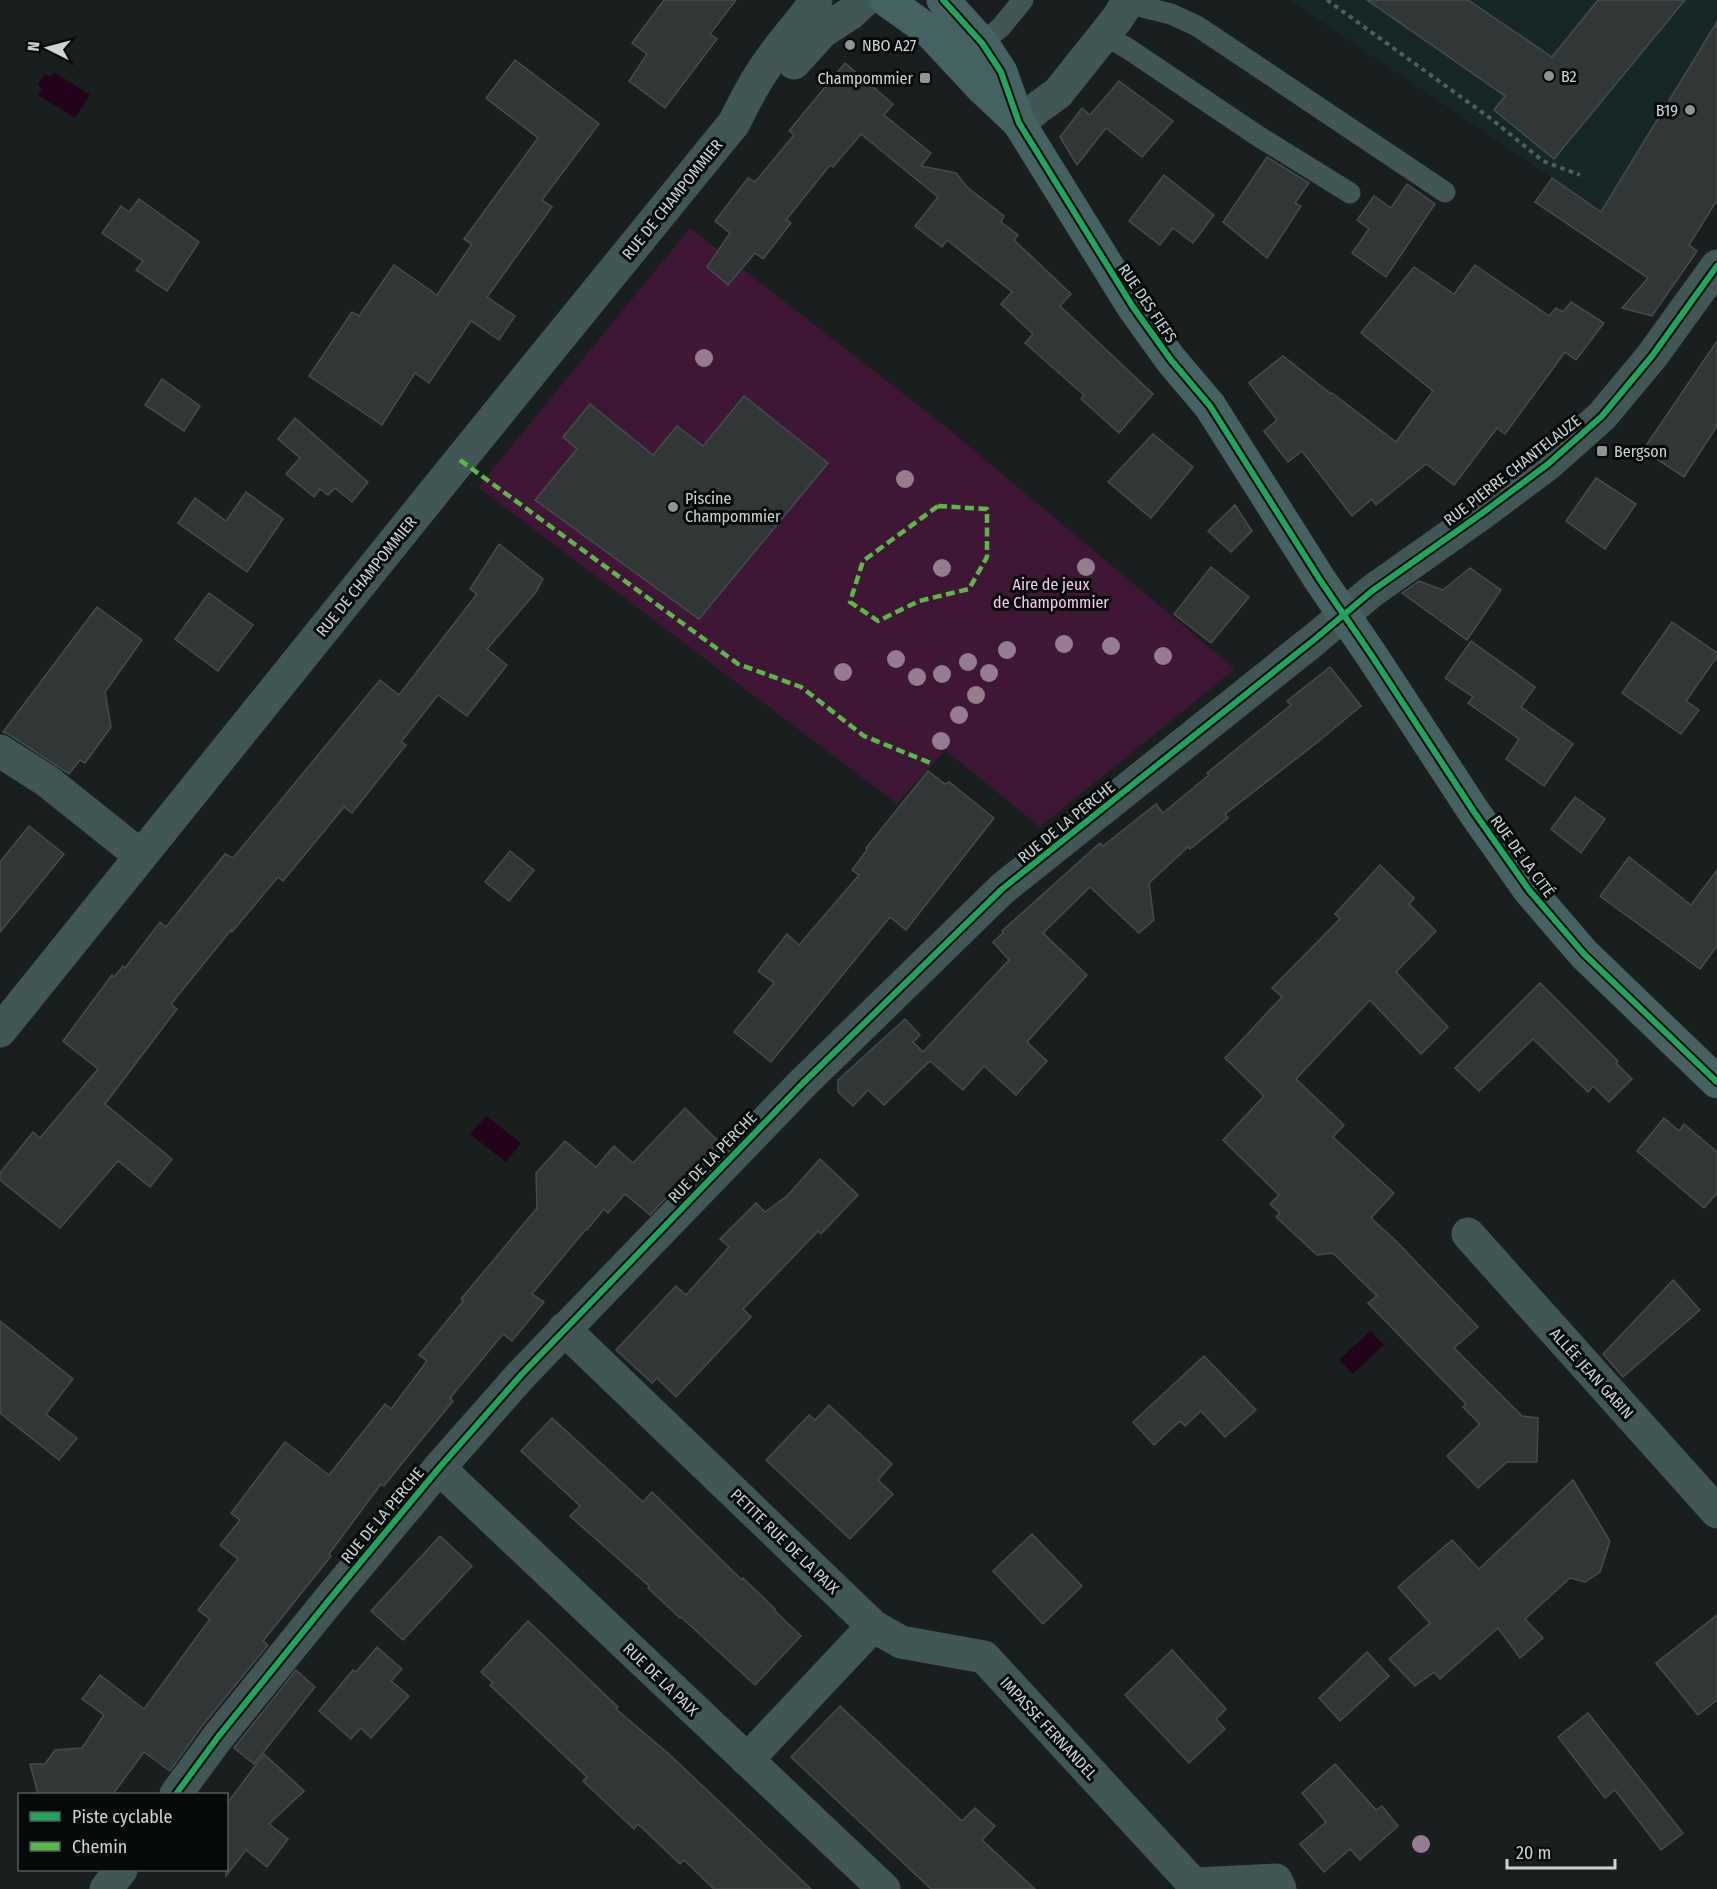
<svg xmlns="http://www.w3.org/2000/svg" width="1717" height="1889" font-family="'Fira Sans Condensed',sans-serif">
<rect width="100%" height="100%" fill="#181f1e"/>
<polygon fill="#152827" points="1289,0 1717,0 1717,200 1678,263"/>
<polygon fill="#3f1635" points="690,228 945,426 1235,669 1040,827 945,750 897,804 478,487"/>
<g fill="#23031c">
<polygon points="54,72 90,95 75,118 38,95 42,91 38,83 44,75 51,76"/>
<polygon points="486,1116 521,1143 506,1162 470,1134"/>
<polygon points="1370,1331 1384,1345 1353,1374 1339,1360"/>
</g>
<g fill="#313736" stroke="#464c4c" stroke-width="1.5">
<polygon points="664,0 736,0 710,34 717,39 665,108 629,81 647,54 632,43"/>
<polygon points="1367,0 1468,0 1552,57 1598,0 1685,0 1554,159 1494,110 1505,96"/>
<polygon points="1717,22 1717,200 1689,245 1697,251 1652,316 1622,308 1648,278 1535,202 1552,178 1601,212"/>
<polygon points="515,60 599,124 542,200 552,207 487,297 515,316 499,340 471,321 429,383 415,373 382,425 309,376 352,312 359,316 394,265 437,295 472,244 464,239 538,138 486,98"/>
<polygon points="845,63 893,104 884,115 931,153 921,166 956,173 967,187 1004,216 1001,222 1018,235 1014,240 1071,294 1060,306 1153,394 1119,433 1081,399 1084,395 1025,343 1033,334 1001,304 1012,292 947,240 942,247 915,226 938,197 861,134 833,167 830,165 786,220 791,223 763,259 755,253 728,285 707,267 730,233 715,221 748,178 755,182 794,135 789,131"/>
<polygon points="1119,81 1173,121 1142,157 1106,128 1077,165 1060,137 1082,108 1090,115"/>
<polygon points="1267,157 1309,183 1295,203 1301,206 1267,258 1223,222"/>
<polygon points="1164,175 1214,215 1193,243 1173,228 1160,245 1129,221"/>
<polygon points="1407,184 1435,204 1386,277 1352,253 1369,229 1357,220 1374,196 1391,208"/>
<polygon points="139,199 199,242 167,291 136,270 143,261 102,233 121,206 129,212"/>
<polygon points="1475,265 1549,316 1556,308 1563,312 1571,302 1604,323 1576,360 1565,352 1505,434 1497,428 1454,485 1426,464 1376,505 1372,499 1352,516 1302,451 1288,462 1264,431 1277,420 1249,383 1283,356 1331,394 1332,393 1396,442 1433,391 1361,333 1414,267 1454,294"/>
<polygon points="1717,341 1717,426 1684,477 1643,450"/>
<polygon points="162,379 200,406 184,431 145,405"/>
<polygon points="744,396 828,463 699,619 535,500 577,449 563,437 590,404 653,455 677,426 703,446"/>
<polygon points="295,418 368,482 352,502 335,488 328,495 320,489 314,497 286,474 300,458 278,439"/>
<polygon points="1153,434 1193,467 1151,518 1108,482"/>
<polygon points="1596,478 1636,504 1605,549 1566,521"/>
<polygon points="246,492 283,519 247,572 178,523 195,498 226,521"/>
<polygon points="1235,505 1252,531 1231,552 1208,531"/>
<polygon points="499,544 543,579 536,592 487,649 507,665 467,716 438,695 401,742 406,745 352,813 344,807 283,881 278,877 232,932 231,930 171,1004 177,1009 105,1104 172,1159 150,1187 118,1161 60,1228 0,1180 0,1173 33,1132 40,1138 98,1069 63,1041 112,975 114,977 123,966 125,968 160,922 166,927 225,854 233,858 380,680 399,695 477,594 470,589"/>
<polygon points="1211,567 1249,597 1211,643 1174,614"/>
<polygon points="1470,568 1501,590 1467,640 1402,593 1419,581 1443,590"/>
<polygon points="209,593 253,625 218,671 175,639"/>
<polygon points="97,607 142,640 105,692 111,727 85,763 80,760 69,774 10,735 3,732"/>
<polygon points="1672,622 1717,653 1717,657 1686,701 1699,710 1681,734 1622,693"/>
<polygon points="1471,641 1535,687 1521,707 1573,744 1544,786 1506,759 1519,739 1468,703 1473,697 1445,678"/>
<polygon points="1330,667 1361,706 1319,741 1225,814 1228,818 1190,849 1188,847 1149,883 1154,920 1139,933 1090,887 1043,933 1087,975 1027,1042 1047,1061 1016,1095 984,1066 963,1090 930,1061 884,1105 868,1090 853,1106 838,1092 838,1080 905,1019 920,1035 913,1042 923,1052 1009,960 993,942 1003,933 1002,931 1100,843 1103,846 1156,804 1163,813 1209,775 1207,773 1291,705 1287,701"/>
<polygon points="928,771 945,784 949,782 994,818 906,930 890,917 771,1062 734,1032 774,983 758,971 787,934 799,945 859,875 852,870 867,850 866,848"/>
<polygon points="1575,797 1605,819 1581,853 1551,829"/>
<polygon points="29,826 64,854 0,932 0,862"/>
<polygon points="510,851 534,870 509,901 485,882"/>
<polygon points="1629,857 1691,905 1717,870 1717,946 1700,969 1600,896"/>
<polygon points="1380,865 1414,898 1409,904 1436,931 1396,972 1448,1027 1421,1054 1370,1000 1296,1079 1344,1125 1333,1137 1394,1193 1371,1218 1396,1241 1478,1327 1454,1348 1522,1416 1538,1418 1537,1462 1507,1462 1478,1488 1447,1456 1480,1424 1463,1407 1466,1404 1368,1303 1377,1296 1333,1253 1317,1255 1276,1217 1280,1213 1270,1204 1279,1195 1223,1140 1264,1096 1225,1058 1282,997 1272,988 1340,919 1335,914"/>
<polygon points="1540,983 1618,1061 1616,1063 1632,1079 1609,1102 1593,1086 1588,1092 1533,1039 1479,1091 1455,1068"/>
<polygon points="685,1108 719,1142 650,1215 625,1194 608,1213 604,1209 587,1230 586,1229 532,1294 544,1302 512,1341 503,1334 450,1398 453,1401 399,1467 384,1486 381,1484 329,1554 331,1556 263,1641 268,1645 203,1725 170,1771 144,1752 113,1794 38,1794 30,1764 45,1764 55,1750 82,1748 104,1715 82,1699 100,1675 144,1709 210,1619 198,1610 238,1559 220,1545 240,1520 231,1513 285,1442 329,1475 385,1404 391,1409 427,1361 419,1355 464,1300 461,1299 537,1208 536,1173 565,1141 596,1167 614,1146 633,1163"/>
<polygon points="1664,1118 1679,1131 1684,1124 1717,1152 1717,1193 1704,1208 1637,1151"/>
<polygon points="820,1159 858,1195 821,1234 818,1231 743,1309 751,1317 676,1397 657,1378 652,1383 616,1350 676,1286 686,1295 729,1247 720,1239 756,1203 765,1212 787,1196"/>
<polygon points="1673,1280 1700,1310 1623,1377 1603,1354"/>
<polygon points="0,1321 73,1379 46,1414 77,1438 59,1460 0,1413"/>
<polygon points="1204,1356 1256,1410 1225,1437 1201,1411 1185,1426 1180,1421 1154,1445 1133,1422"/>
<polygon points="829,1405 892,1464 878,1480 893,1494 850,1539 766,1460 809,1415 815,1420"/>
<polygon points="552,1418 643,1502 652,1492 742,1580 743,1578 775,1609 774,1610 801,1636 755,1685 681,1617 680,1618 648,1588 649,1586 570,1516 580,1506 521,1451"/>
<polygon points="1573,1480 1610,1541 1600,1572 1585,1582 1570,1578 1525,1619 1543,1638 1520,1658 1498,1628 1440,1679 1434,1672 1415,1686 1389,1659 1430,1623 1398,1587 1452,1540 1479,1569"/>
<polygon points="1032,1534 1082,1586 1043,1624 993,1571"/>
<polygon points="440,1536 472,1566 403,1640 371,1611"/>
<polygon points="1717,1615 1717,1700 1698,1715 1656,1663"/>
<polygon points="528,1621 618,1707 616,1709 670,1755 811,1889 714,1889 684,1860 680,1864 638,1824 634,1829 583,1781 587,1777 490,1685 493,1683 481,1672"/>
<polygon points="377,1647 402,1669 391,1681 409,1696 371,1738 361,1728 351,1739 319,1711 353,1670 356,1672"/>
<polygon points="1172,1650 1226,1709 1216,1719 1225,1729 1189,1763 1125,1695"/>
<polygon points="1367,1652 1389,1676 1340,1721 1319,1698"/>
<polygon points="296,1670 315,1687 254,1764 234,1748"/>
<polygon points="840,1706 962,1821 975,1808 995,1826 982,1840 1035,1889 931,1889 791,1757"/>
<polygon points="1588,1713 1683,1833 1661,1850 1615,1790 1605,1798 1558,1737"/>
<polygon points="264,1754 304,1791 269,1824 288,1839 267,1867 246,1850 226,1876 226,1805"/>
<polygon points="1335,1764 1376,1810 1382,1806 1398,1826 1360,1860 1350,1849 1324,1872 1300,1844 1326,1822 1302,1793"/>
</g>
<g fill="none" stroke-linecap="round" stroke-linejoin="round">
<polyline stroke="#4f5e5e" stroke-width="4" stroke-dasharray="4.5 4.5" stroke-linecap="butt" points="1327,0 1490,118 1543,161 1580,175"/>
<g stroke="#415756" stroke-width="21">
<polyline points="1127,3 1171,14 1197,26 1445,192"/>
<polyline points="1104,35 1127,48 1258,136 1350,193"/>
<polyline points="982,43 1001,27 1023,0"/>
</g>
<g stroke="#415756" stroke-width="33">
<polyline points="794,63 823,31 851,13 865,0"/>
<polyline points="1019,123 1040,106 1058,93 1117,19 1129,0"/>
<polyline points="0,751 47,781 141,856"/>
<path d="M0 1031 460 460 734 123C745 101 756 79 771 59 785 38 803 21 816 0"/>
<polyline points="1468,1234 1717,1512"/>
<polyline points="564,1329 873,1626 747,1760"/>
<polyline points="439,1468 884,1889"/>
<polyline points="873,1626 901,1642 984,1657 1198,1889"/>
<polyline points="176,1794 218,1737 329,1600 439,1468 522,1374 803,1083 1002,889 1315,639 1372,591 1481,514 1548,464 1602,416 1652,356 1717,266"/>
<polyline points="1194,1884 1276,1880 1280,1889"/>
<polyline points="106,1889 121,1870"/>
</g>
<g stroke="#446261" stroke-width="33">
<polyline points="886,0 928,30 982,88 1016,120"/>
<polyline points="943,0 982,43 1001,72 1019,123 1133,307 1171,360 1210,406 1320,580 1372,656 1474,812 1529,890 1584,954 1717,1082"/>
</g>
<g stroke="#58b947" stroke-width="4.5" stroke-dasharray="9 4.5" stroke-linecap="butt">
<polyline points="460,460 738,664 801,687 864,736 933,764"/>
<polygon points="938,506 987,509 987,557 969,589 919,601 878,621 850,602 863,561"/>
</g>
<g stroke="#050a0a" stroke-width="10">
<g id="cycleway">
<polyline points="943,0 982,43 1001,72 1019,123 1133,307 1171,360 1210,406 1320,580 1372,656 1474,812 1529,890 1584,954 1717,1082"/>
<polyline points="176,1794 218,1737 329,1600 439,1468 522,1374 803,1083 1002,889 1315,639 1372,591 1481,514 1548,464 1602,416 1652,356 1717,266"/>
</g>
</g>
<use href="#cycleway" stroke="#20a55d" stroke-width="6"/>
</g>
<g fill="#967c90">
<circle cx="704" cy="358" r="9"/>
<circle cx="905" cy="479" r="9"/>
<circle cx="1086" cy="567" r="9"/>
<circle cx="942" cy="568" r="9"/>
<circle cx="1064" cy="644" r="9"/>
<circle cx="1111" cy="646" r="9"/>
<circle cx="1007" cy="650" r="9"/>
<circle cx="1163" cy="656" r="9"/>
<circle cx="896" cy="659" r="9"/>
<circle cx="968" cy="662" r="9"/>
<circle cx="843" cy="672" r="9"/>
<circle cx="989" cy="673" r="9"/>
<circle cx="942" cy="674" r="9"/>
<circle cx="917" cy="677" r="9"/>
<circle cx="976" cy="695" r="9"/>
<circle cx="959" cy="715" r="9"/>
<circle cx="941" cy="741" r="9"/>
<circle cx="1421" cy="1844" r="9"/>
</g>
<g fill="#8e9594" stroke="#050a0a" stroke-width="2">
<circle cx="850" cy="45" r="6"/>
<circle cx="1549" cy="76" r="6"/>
<rect x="919" y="72" width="12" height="12" rx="3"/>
<circle cx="1690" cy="110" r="6"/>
<rect x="1596" y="445" width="12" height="12" rx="3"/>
<circle cx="673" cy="507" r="6"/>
</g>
<g text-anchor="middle" stroke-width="6" stroke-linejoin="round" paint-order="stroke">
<g font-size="16" fill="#cdd5d4" stroke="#050a0a" text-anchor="start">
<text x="862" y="51">NBO A27</text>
<text x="1561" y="82">B2</text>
<text x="913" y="84" text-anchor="end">Champommier</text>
<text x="1678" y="116" text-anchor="end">B19</text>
<text x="1614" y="457">Bergson</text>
<text x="685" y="504">Piscine<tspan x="685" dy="18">Champommier</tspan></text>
</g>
<g font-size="16" fill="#cdd5d4" stroke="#050a0a">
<text transform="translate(672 199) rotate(-51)" y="6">RUE DE CHAMPOMMIER</text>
<text transform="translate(1148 303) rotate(56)" y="6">RUE DES FIEFS</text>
<text transform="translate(1512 470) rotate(-38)" y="6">RUE PIERRE CHANTELAUZE</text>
<text transform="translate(366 576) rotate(-51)" y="6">RUE DE CHAMPOMMIER</text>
<text transform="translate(1066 822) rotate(-39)" y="6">RUE DE LA PERCHE</text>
<text transform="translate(1523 856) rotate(54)" y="6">RUE DE LA CITÉ</text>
<text transform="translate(712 1157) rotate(-46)" y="6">RUE DE LA PERCHE</text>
<text transform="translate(1592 1373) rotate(48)" y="6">ALLÉE JEAN GABIN</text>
<text transform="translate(382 1515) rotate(-50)" y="6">RUE DE LA PERCHE</text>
<text transform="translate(785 1541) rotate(44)" y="6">PETITE RUE DE LA PAIX</text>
<text transform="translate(661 1679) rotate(44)" y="6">RUE DE LA PAIX</text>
<text transform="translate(1049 1728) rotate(47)" y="6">IMPASSE FERNANDEL</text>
</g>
<g font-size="16" fill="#fec8ed" stroke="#050a0a">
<text x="1051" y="590">Aire de jeux<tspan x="1051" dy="18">de Champommier</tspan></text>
</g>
</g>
<rect x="18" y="1793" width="210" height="78" fill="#050a0a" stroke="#555b5b" stroke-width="1.5"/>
<rect x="30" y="1812" width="30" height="9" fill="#20a55d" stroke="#555b5b" stroke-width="1.5"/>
<text x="72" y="1823" font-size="18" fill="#cdd5d4">Piste cyclable</text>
<rect x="30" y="1842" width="30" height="9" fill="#58b947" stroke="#555b5b" stroke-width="1.5"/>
<text x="72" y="1853" font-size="18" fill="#cdd5d4">Chemin</text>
<g transform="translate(48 48) rotate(276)" stroke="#050a0a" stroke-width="4.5" paint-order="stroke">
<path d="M0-4.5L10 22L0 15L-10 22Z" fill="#cdd5d4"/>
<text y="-9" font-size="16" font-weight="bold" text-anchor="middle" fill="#cdd5d4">N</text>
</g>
<path d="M1507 1859v9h108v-9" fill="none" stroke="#cdd5d4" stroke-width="3"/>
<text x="1516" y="1859" font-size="18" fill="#cdd5d4" stroke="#050a0a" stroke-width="4.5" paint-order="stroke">20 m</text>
</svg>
